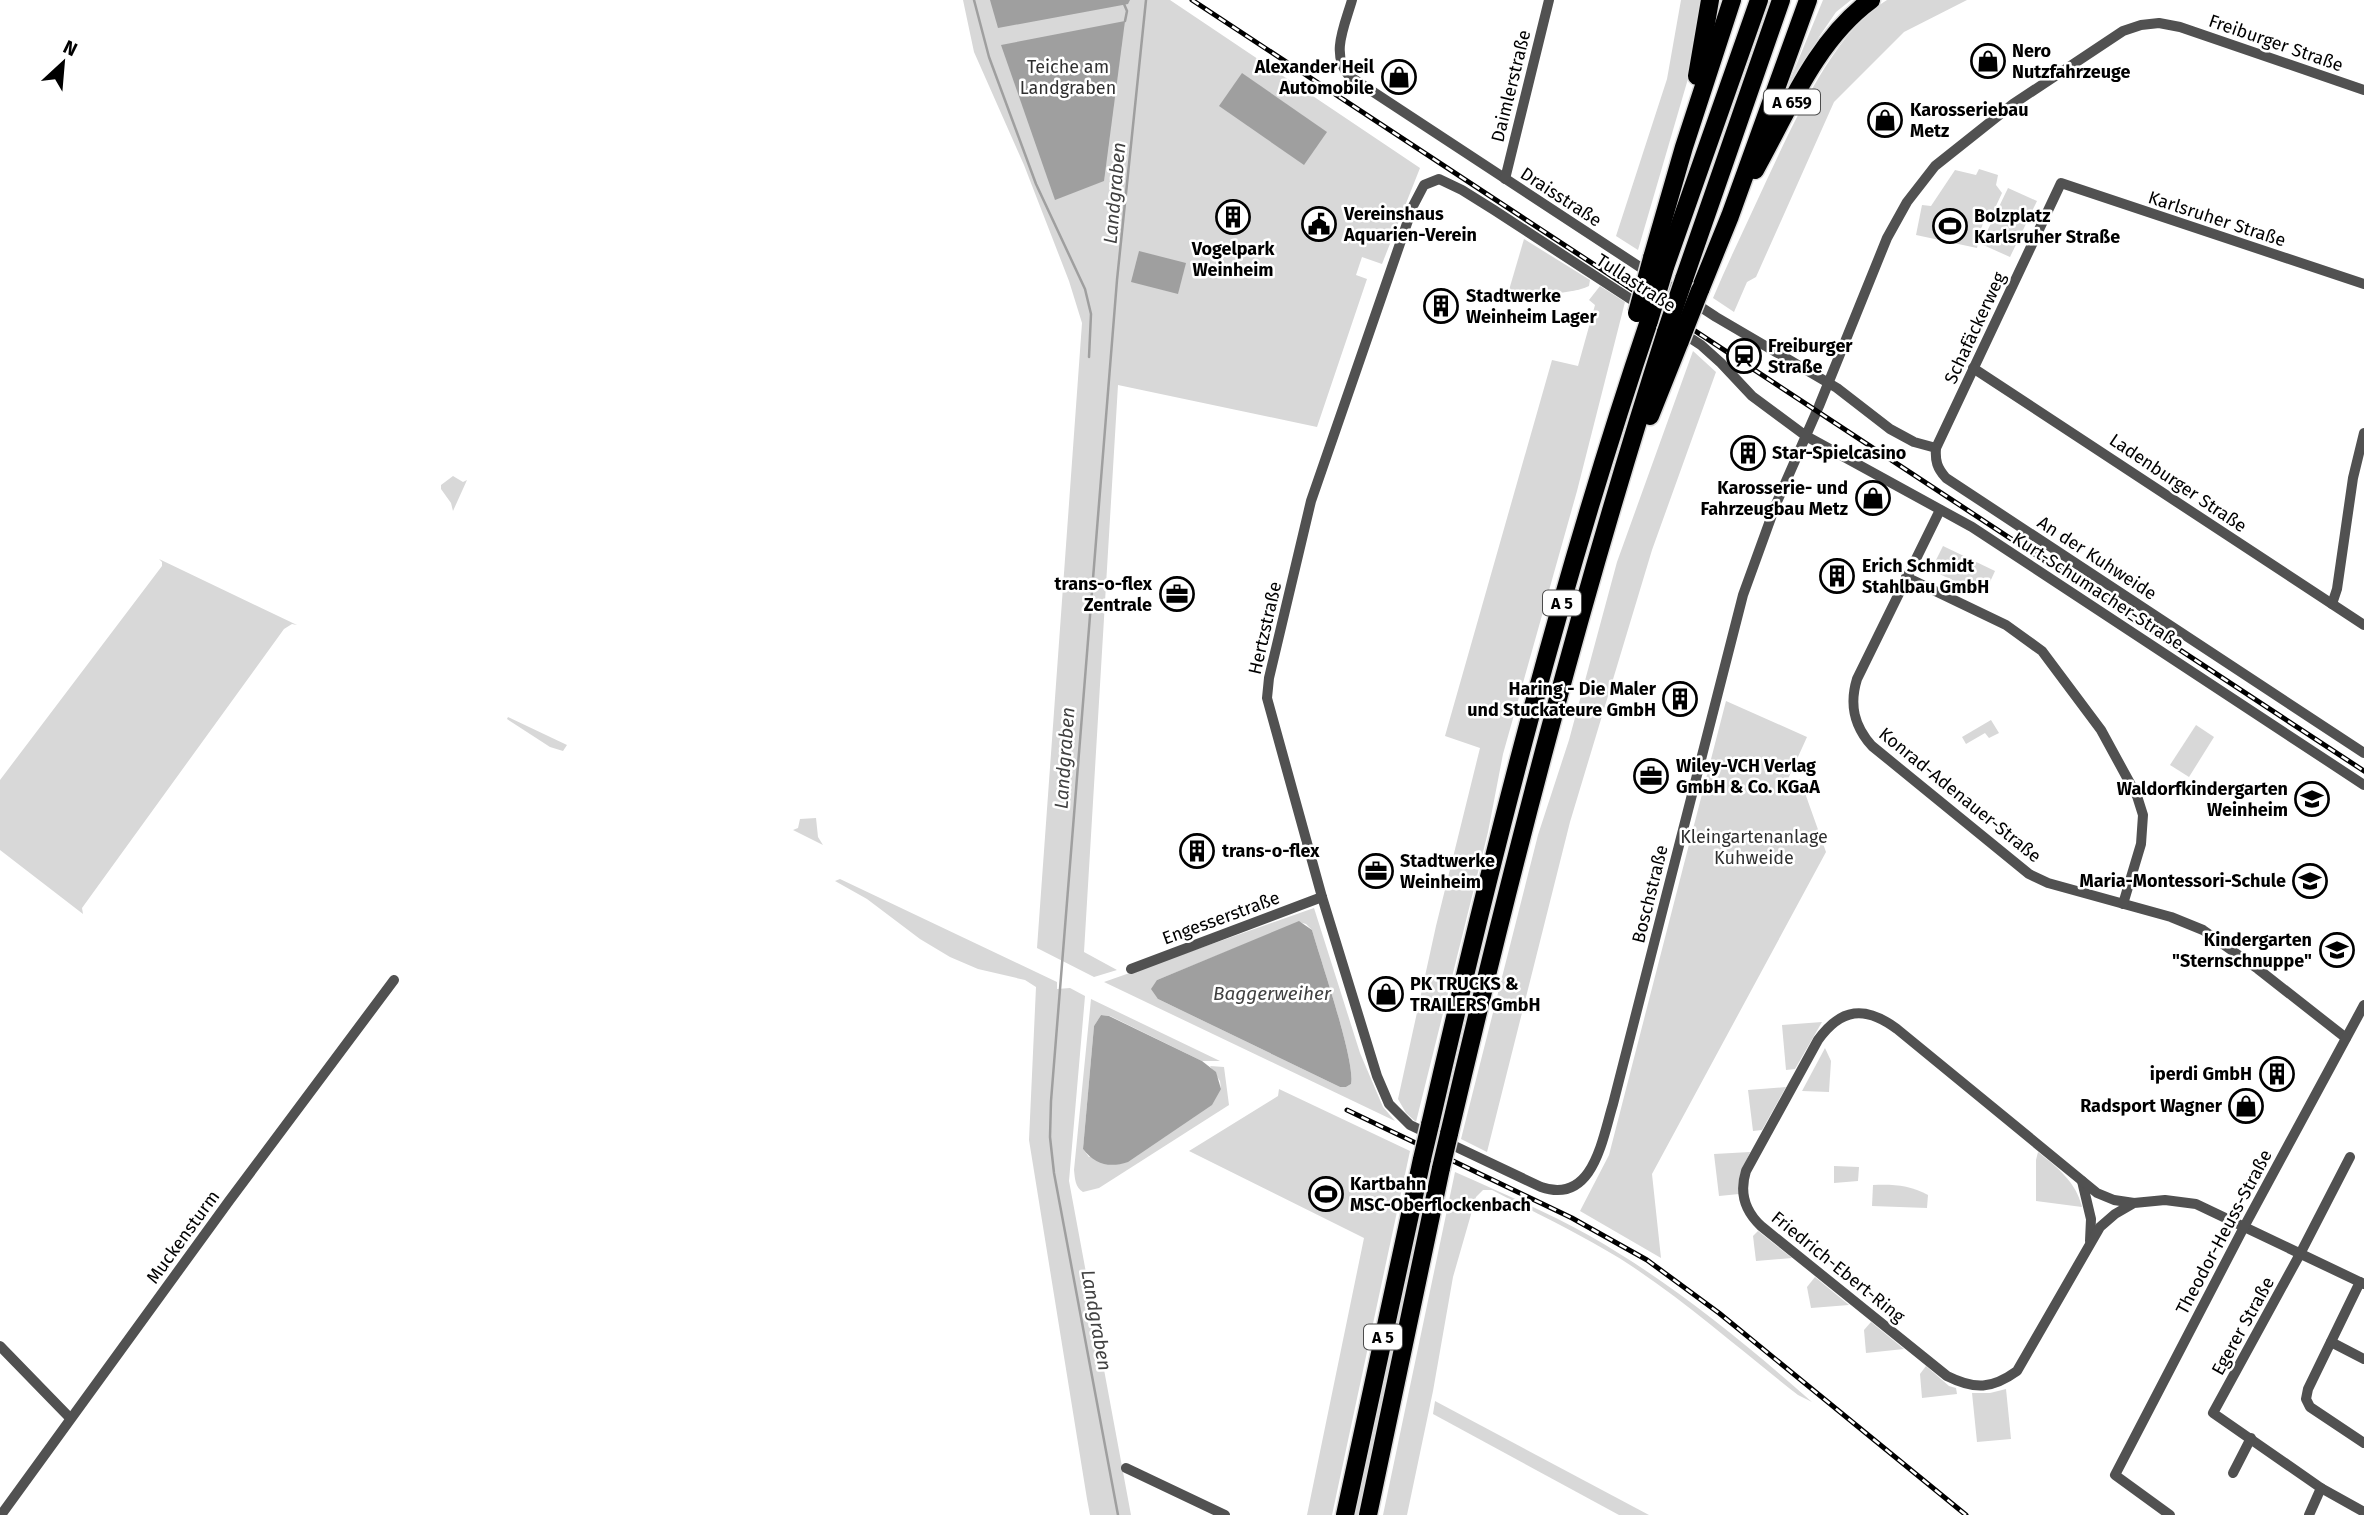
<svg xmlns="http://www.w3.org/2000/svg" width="2364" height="1515" font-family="'Fira Sans',sans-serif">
<rect width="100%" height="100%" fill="#fff"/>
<g fill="#d8d8d8" fill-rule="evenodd">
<polygon points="963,0 1170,0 1420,168 1382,264 1362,257 1356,275 1367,279 1317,427 1118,385 1084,952 1117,970 1094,977 1037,948 1082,323 1069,281 1024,165 974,52"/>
<polygon points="1681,0 1701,0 1692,65 1638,250 1616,236 1667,79"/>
<polygon points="1823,0 1851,0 1836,12 1819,37 1767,136"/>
<path d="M1887 0H1967L1904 32 1834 102 1756 277 1747 282 1734 312 1713 298C1729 260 1747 223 1764 186 1790 131 1833 31 1887 0Z"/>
<polygon points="1979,169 1998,175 1996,185 2002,193 1990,219 1984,218 1977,248 1916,235 1922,205 1931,206 1955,170 1976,175"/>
<polygon points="2008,188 2037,201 2010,257 1981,244"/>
<path d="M1524 239 1590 280 1589 286C1572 295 1529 295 1509 290Z"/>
<polygon points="1600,286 1625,302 1577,491 1503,754 1488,832 1416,1122 1406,1113 1398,1099 1436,926 1480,748 1445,736 1552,360 1578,366 1595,305 1589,300"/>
<polygon points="1693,351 1716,372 1652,550 1570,822 1487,1152 1461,1139 1538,835 1569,740 1617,562"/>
<polygon points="453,476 463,482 467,480 453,511 451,503 441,489 441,485"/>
<polygon points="1943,546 1995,571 1984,595 1931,570"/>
<polygon points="159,559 297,625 292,624 284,629 82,908 83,914 0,850 0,780 162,566 162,562"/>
<polygon points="1726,701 1807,737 1788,779 1800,779 1826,852 1652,1174 1661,1258 1580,1211 1609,1155"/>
<polygon points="508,717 567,745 563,751 550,747 507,719"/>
<polygon points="1991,720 1999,733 1989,738 1985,733 1966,744 1962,737"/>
<polygon points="2196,725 2214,737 2189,777 2170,765"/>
<polygon points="816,818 818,837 823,845 793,830 798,828 800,819"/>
<polygon points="840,879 1057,982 1057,989 1070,988 1085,996 1069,1181 1131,1515 1090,1515 1087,1499 1029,1140 1036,987 1025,980 978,969 950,957 920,939 867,899 835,881"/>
<path d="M1314 908 1360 1053 1383 1107 1395 1121 1104 982ZM1299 922 1306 924 1312 930C1320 958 1356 1063 1351 1084L1346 1087H1340L1158 999 1157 980Z"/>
<path d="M1091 999 1220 1061H1202L1110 1016 1101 1015 1094 1026 1083 1149 1089 1157 1221 1089 1220 1081 1210 1066 1224 1067 1229 1105 1099 1188 1083 1192C1075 1187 1075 1179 1074 1170Z"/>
<polygon points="1822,1022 1795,1069 1786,1070 1782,1025"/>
<polygon points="1825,1048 1831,1061 1829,1092 1802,1091"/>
<polygon points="1786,1087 1762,1130 1753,1131 1748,1090"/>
<polygon points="1279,1089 1410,1151 1332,1515 1307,1515 1364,1238 1189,1151 1278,1096"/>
<polygon points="1750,1152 1740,1175 1739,1194 1719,1196 1714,1154"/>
<path d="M2038 1152C2058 1168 2076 1182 2082 1207L2036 1201V1160Z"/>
<polygon points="1429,1163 1435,1166 1360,1515 1354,1515"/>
<polygon points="1834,1166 1859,1167 1858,1181 1834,1183"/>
<path d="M1455 1172C1500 1192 1547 1212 1590 1236 1669 1281 1743 1341 1812 1402L1798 1395C1743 1352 1691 1306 1633 1267 1589 1238 1539 1215 1492 1190H1483L1476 1197 1453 1277 1433 1391 1407 1515H1383Z"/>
<path d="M1873 1185C1892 1184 1910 1185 1928 1195L1927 1208 1872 1206Z"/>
<polygon points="1758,1231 1792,1258 1756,1261 1753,1236"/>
<polygon points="1815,1277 1849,1305 1811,1308 1807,1287"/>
<polygon points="1871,1322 1904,1349 1866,1353 1864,1330"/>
<polygon points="1926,1366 1949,1386 1956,1388 1957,1394 1922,1398 1920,1374"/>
<polygon points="2006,1389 2011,1439 1977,1442 1972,1393 1990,1393"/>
<polygon points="1435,1401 1649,1515 1619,1515 1433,1414"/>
</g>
<g fill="#9f9f9f">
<polygon points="990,0 1130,0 1128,4 998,28"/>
<polygon points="1125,21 1104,181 1055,200 1001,45"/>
<polygon points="1242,73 1327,132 1304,165 1219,106"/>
<polygon points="1139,251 1186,263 1178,294 1131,282"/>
<path d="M1299 921 1312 930C1320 958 1356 1063 1351 1084L1346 1087H1340L1158 999 1151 989 1157 980Z"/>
<path d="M1101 1015 1109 1016 1202 1061 1216 1072 1221 1089 1212 1105 1128 1162C1110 1168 1095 1165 1083 1149L1094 1026Z"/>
</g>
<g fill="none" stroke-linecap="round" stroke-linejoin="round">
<g stroke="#9f9f9f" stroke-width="2.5">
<polyline points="974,0 989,57 1036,184 1085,289 1091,314 1089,357"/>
<polyline points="1124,4 1127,11 1125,21"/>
<polyline points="1118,1515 1054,1173 1050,1137 1051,1101 1117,280 1146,0"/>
</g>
<g stroke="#dbdbdb" stroke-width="21">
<g id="motorway">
<polyline points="1697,76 1710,0"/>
<path d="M1755 170C1788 111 1815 41 1871 0"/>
<polyline points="1652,258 1684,147 1732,0"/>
<polyline points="1665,267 1759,0"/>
<polyline points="1684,279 1781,0"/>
<polyline points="1700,290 1730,216 1808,0"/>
<polyline points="1650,416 1680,341"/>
<path d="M1430 1125C1492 854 1560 584 1649 321"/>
<path d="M1449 1134C1512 865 1581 596 1666 332"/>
<polyline points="1345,1515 1422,1159"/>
<polyline points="1368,1515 1441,1168"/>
</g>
</g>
<g stroke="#515151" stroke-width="10">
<path d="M1352 0C1345 25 1330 54 1349 76L1716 317 1837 388 1890 429 1914 442 1936 448"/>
<path d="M2364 90 2180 27 2159 23 2141 25 2123 31 2013 104 1935 166 1907 202 1887 238 1819 406 1776 504 1743 595 1613 1104C1602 1140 1593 1205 1541 1187L1410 1125 1389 1104 1377 1076 1322 897 1267 698 1269 678 1311 501 1413 206 1424 185 1439 179 1462 190 1494 210 1701 345 1721 363 1752 396 1806 436 1972 527 2364 785"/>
<polyline points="1505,179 1549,0"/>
<path d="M2364 284 2061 183 1936 448C1935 461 1937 468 1946 478L2364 753"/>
<polyline points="1973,368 2364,625"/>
<path d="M1940 510 1857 679C1849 705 1854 726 1872 746L2029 874 2048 883 2171 917 2203 930 2258 969 2346 1038"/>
<polyline points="1906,577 2006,625 2042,651 2101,730 2137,796 2143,815 2141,844 2123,904"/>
<polyline points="2332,604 2337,589 2353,478 2364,433"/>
<polyline points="1131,969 1322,897"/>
<polyline points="2350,1157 2300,1254 2213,1413 2321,1488 2364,1512"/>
<polyline points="2082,1181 2091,1219 2090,1241"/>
<path d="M2134 1203 2114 1200 2097 1193 1897 1029C1865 1005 1841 1008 1818 1040L1746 1171C1739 1193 1745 1211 1761 1226L1947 1376C1975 1390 1992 1389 2017 1371L2100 1227 2115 1214 2134 1203 2165 1200 2196 1204 2364 1284"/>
<polyline points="2360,1282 2308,1389 2306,1399 2310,1407 2364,1443"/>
<polyline points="2331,1342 2364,1359"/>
<polyline points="0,1346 70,1418"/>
<polyline points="1126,1468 1225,1515"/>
<polyline points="2233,1473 2251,1438"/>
<polyline points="1,1515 229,1201 394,980"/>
<polyline points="2170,1515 2115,1475 2244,1227 2364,1005"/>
<polyline points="2309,1515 2321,1488"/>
</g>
<use href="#motorway" stroke="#000" stroke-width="18"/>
<g stroke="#000" stroke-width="5">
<g id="rail">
<polyline points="1192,0 2364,771"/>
<polyline points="1347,1110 1572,1218 1647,1260 1719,1313 1966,1515"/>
</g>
</g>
<use href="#rail" stroke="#fff" stroke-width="2.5" stroke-dasharray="8" stroke-linecap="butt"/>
<g stroke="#dbdbdb" stroke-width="21" stroke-linecap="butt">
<g id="motorway-bridge">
<polyline points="1637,313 1652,258"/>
<polyline points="1649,321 1665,267"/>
<polyline points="1666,332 1684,279"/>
<polyline points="1680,341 1700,290"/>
<polyline points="1422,1159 1430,1125"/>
<polyline points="1441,1168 1449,1134"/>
</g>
</g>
<use href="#motorway-bridge" stroke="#000" stroke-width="18"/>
</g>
<defs>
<g id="shop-ring" transform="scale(1.75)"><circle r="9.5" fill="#fff" stroke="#000" stroke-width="1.5"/><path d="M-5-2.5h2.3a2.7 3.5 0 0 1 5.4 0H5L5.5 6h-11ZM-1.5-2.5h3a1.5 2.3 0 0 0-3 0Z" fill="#000"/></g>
<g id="building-ring" transform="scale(1.75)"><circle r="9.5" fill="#fff" stroke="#000" stroke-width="1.5"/><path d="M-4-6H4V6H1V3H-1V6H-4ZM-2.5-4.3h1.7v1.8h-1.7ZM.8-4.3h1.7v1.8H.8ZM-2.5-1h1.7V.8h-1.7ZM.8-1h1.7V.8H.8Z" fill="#000"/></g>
<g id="civic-ring" transform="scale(1.75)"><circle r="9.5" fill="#fff" stroke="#000" stroke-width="1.5"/><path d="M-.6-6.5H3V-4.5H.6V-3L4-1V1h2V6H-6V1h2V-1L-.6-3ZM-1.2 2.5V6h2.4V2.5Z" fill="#000"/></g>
<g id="stadium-ring" transform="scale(1.75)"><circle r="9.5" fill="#fff" stroke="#000" stroke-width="1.5"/><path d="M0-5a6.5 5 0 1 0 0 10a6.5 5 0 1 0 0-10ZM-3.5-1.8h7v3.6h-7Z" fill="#000"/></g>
<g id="station-ring" transform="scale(1.75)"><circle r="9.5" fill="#fff" stroke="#000" stroke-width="1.5"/><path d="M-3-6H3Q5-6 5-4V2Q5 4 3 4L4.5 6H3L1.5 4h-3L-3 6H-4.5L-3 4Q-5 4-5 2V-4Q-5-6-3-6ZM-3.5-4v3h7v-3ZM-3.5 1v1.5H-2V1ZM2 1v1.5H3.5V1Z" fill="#000"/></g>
<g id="office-ring" transform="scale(1.75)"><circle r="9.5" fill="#fff" stroke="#000" stroke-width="1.5"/><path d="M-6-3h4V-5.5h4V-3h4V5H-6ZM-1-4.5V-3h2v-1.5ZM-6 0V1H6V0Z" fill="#000"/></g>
<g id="school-ring" transform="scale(1.75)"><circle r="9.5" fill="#fff" stroke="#000" stroke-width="1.5"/><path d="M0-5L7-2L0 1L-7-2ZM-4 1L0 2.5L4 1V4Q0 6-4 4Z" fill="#000"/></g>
</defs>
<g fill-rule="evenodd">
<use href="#shop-ring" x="1988" y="61"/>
<use href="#shop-ring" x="1399" y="77"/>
<use href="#shop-ring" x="1885" y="120"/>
<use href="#building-ring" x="1233" y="217"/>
<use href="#civic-ring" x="1319" y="224"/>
<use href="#stadium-ring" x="1950" y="226"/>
<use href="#building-ring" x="1441" y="306"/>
<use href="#station-ring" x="1744" y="356"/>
<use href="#building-ring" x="1748" y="453"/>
<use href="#shop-ring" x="1873" y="498"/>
<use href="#building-ring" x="1837" y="576"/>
<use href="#office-ring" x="1177" y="594"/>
<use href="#building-ring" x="1680" y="699"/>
<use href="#office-ring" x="1651" y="776"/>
<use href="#school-ring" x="2312" y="799"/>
<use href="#building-ring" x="1197" y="851"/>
<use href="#office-ring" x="1376" y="871"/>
<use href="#school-ring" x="2310" y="881"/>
<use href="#school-ring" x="2337" y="950"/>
<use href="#shop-ring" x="1386" y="994"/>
<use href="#building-ring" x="2277" y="1074"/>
<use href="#shop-ring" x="2246" y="1106"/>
<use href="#stadium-ring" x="1326" y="1194"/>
</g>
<g text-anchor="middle" stroke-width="5" stroke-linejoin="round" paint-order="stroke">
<g fill="#fff" stroke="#4c4c4c" stroke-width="2">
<rect x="1764" y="89.5" width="56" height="25" rx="5"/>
<rect x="1543" y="590.5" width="38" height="25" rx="5"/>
<rect x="1364" y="1324.5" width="38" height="25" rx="5"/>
</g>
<g font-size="16" font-weight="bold" fill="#000">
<text x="1792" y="108">A 659</text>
<text x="1562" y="609">A 5</text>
<text x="1383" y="1343">A 5</text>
</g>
<g font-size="18" fill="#000" stroke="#fff">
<text transform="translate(2276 43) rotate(19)" y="6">Freiburger Straße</text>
<text transform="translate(1511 86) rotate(-76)" y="6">Daimlerstraße</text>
<text transform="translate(1561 197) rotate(33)" y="6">Draisstraße</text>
<text transform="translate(2217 219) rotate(18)" y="6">Karlsruher Straße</text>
<text transform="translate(1636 283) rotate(33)" y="6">Tullastraße</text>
<text transform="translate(1975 328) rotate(-65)" y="6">Schafäckerweg</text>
<text transform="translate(2178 483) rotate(34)" y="6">Ladenburger Straße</text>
<text transform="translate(2097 558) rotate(33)" y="6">An der Kuhweide</text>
<text transform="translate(2098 591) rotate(33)" y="6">Kurt-Schumacher-Straße</text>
<text transform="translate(1265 628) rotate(-77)" y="6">Hertzstraße</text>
<text transform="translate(1960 795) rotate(39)" y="6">Konrad-Adenauer-Straße</text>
<text transform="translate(1650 894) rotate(-76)" y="6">Boschstraße</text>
<text transform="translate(1221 918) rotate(-20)" y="6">Engesserstraße</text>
<text transform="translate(2224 1232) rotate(-62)" y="6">Theodor-Heuss-Straße</text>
<text transform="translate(183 1237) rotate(-54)" y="6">Muckensturm</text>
<text transform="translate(1838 1267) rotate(39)" y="6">Friedrich-Ebert-Ring</text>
<text transform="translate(2243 1326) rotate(-61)" y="6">Egerer Straße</text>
</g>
<g font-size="18" font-weight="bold" fill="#000" stroke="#fff" text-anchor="start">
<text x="2012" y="57">Nero<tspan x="2012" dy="21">Nutzfahrzeuge</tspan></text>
<text x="1374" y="73" text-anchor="end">Alexander Heil<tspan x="1374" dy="21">Automobile</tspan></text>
<text x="1910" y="116">Karosseriebau<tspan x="1910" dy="21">Metz</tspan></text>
<text x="1344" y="220">Vereinshaus<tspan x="1344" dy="21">Aquarien-Verein</tspan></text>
<text x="1974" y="222">Bolzplatz<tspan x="1974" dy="21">Karlsruher Straße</tspan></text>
<text x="1233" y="255" text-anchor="middle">Vogelpark<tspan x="1233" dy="21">Weinheim</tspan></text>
<text x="1466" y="302">Stadtwerke<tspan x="1466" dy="21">Weinheim Lager</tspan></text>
<text x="1768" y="352">Freiburger<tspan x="1768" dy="21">Straße</tspan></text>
<text x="1772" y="459">Star-Spielcasino</text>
<text x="1848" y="494" text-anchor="end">Karosserie- und<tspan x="1848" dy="21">Fahrzeugbau Metz</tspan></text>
<text x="1862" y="572">Erich Schmidt<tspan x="1862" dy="21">Stahlbau GmbH</tspan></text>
<text x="1152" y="590" text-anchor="end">trans-o-flex<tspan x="1152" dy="21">Zentrale</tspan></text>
<text x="1656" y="695" text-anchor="end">Haring - Die Maler<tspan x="1656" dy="21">und Stuckateure GmbH</tspan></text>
<text x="1676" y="772">Wiley-VCH Verlag<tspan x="1676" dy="21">GmbH &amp; Co. KGaA</tspan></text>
<text x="2288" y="795" text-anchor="end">Waldorfkindergarten<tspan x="2288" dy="21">Weinheim</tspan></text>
<text x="1222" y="857">trans-o-flex</text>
<text x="1400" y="867">Stadtwerke<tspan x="1400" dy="21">Weinheim</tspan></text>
<text x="2286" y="887" text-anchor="end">Maria-Montessori-Schule</text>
<text x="2312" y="946" text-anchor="end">Kindergarten<tspan x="2312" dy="21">"Sternschnuppe"</tspan></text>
<text x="1410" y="990">PK TRUCKS &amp;<tspan x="1410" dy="21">TRAILERS GmbH</tspan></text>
<text x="2252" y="1080" text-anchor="end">iperdi GmbH</text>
<text x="2222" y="1112" text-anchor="end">Radsport Wagner</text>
<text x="1350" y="1190">Kartbahn<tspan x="1350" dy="21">MSC-Oberflockenbach</tspan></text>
</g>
<g font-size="18" fill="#2f2f2f" stroke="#fff">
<text x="1068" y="73">Teiche am<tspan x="1068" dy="21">Landgraben</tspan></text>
<text x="1754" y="843">Kleingartenanlage<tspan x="1754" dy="21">Kuhweide</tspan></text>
</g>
<g font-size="19" font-style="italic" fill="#404040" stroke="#fff">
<text transform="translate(1114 193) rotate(-85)" y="7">Landgraben</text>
<text transform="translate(1064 758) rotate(-86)" y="7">Landgraben</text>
<text x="1272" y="1000">Baggerweiher</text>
<text transform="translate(1097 1320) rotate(80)" y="7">Landgraben</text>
</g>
</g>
<g transform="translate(63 63) rotate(26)" stroke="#ffffff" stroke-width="5" paint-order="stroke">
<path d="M0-5L12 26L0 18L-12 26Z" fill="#000000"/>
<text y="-10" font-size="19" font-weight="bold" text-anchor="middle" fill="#000000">N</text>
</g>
</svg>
